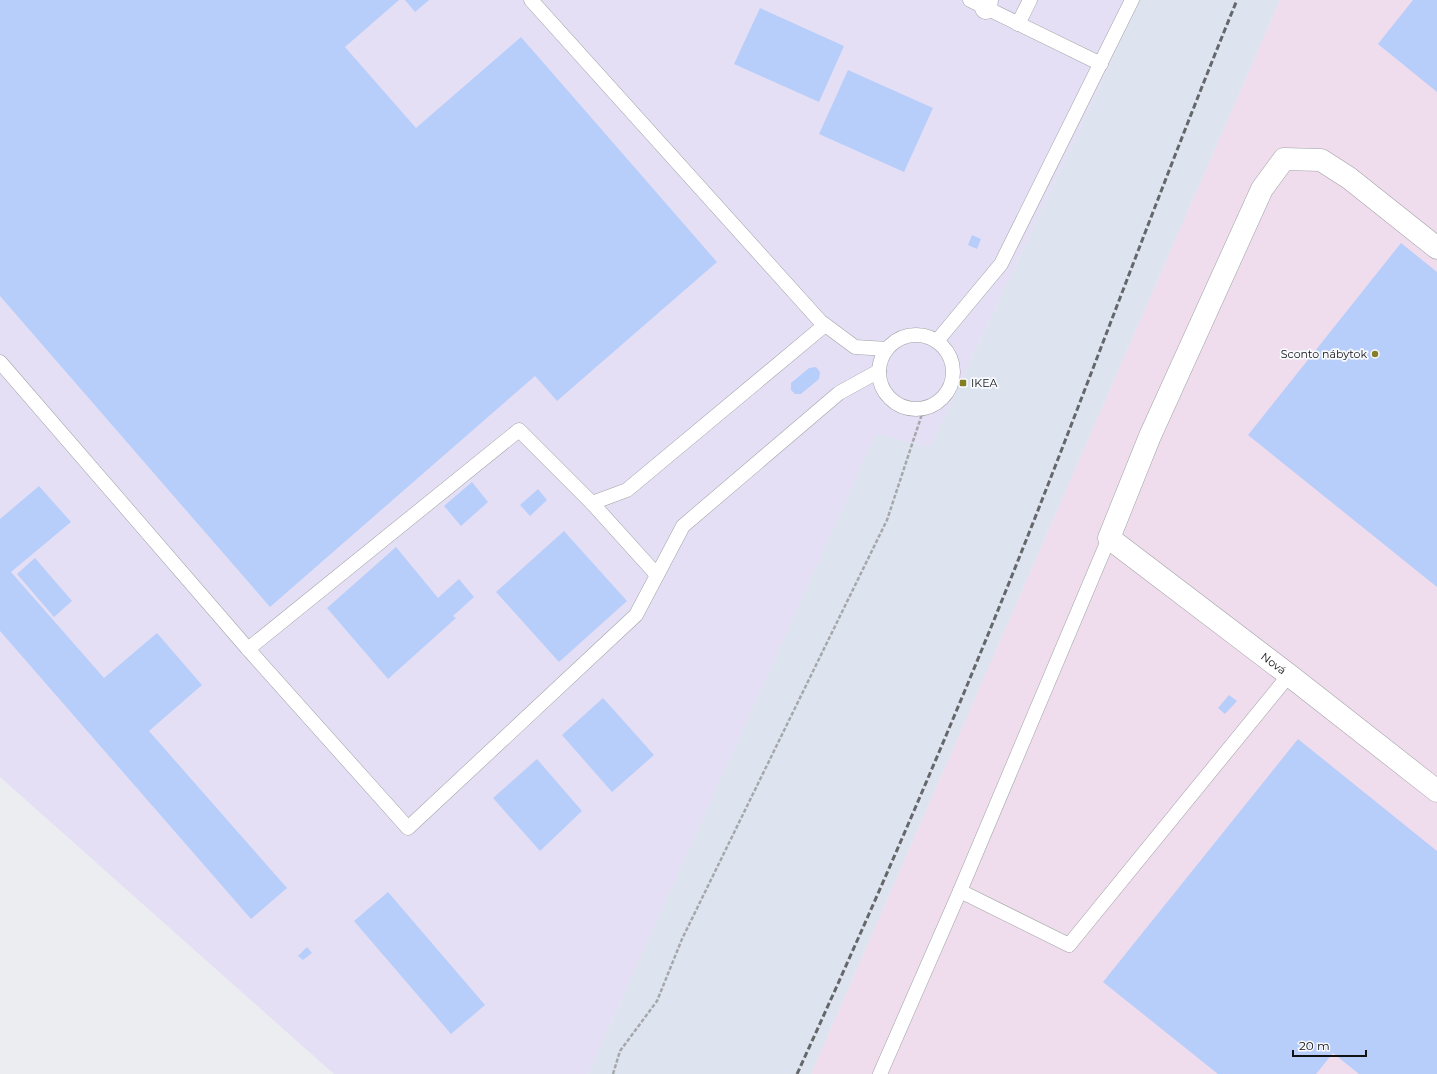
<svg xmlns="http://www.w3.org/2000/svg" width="1437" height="1074" font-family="Montserrat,sans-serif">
<rect width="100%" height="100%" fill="#ebedf1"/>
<polygon fill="#efdcec" points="1280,0 1437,0 1437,1074 811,1074"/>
<polygon fill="#e5dff5" points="0,0 1137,0 1107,71 930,447 876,435 588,1074 334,1074 0,777"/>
<polygon fill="#dee4ef" points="1137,0 1280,0 811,1074 588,1074 876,434 930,447 1107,71"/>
<g fill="#b7cefb">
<polygon points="0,0 399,0 345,47 416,128 521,37 717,262 557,401 535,376 270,607 0,296"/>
<polygon points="405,0 429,0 415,12"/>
<polygon points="1413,0 1437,0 1437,92 1378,44"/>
<polygon points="760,8 844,46 819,102 734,64"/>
<polygon points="848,70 933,108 904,172 819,134"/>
<polygon points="972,235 981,239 977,249 968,245"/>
<polygon points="1401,243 1437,272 1437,587 1248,435"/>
<polygon points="816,367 820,372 819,379 801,394 795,394 791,390 791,383 809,368"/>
<polygon points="472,482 488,502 461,526 444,506"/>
<polygon points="39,486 71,522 11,572 104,678 157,633 202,685 149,731 287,888 251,919 0,631 0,519"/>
<polygon points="538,489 547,500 530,516 520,505"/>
<polygon points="564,531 627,601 559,662 496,592"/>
<polygon points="396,547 438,598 459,579 474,597 453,616 456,618 388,679 327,608"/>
<polygon points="35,558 72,601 54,617 17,574"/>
<polygon points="1229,695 1237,701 1225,714 1218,708"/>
<polygon points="603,698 654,755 612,792 562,735"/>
<polygon points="1298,739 1437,851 1437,1074 1359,1074 1333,1053 1316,1074 1218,1074 1103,982"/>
<polygon points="537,759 582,811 540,851 493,798"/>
<polygon points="388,892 485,1005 451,1034 354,921"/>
<polygon points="307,947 312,953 303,960 298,956"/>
</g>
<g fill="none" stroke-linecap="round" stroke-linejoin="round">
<g stroke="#a0a2a6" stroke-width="15">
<g id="lane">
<polyline points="531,0 820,321 855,347 887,349"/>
<polyline points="970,0 1101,64"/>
<polyline points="1018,24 1030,0"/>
<circle cx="916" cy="372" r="37"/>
<polyline points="937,341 1001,264 1132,0"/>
<polyline points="0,362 248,649 408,828 636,615 683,526 839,393 879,371"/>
<polyline points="592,503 657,575"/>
<polyline points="248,649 519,430 592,503 627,490 825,325"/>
<polyline points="960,891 1109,538"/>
<polyline points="880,1074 960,891 1069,945 1289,675"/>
</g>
</g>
<g stroke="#a0a2a6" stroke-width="23">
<g id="street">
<polyline points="986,8 987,0"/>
<path id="s1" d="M1437 248 1349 178 1321 160 1284 159 1262 189 1150 436 1109 538 1289 675 1437 791"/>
</g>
</g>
<polyline stroke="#a6a7aa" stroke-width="2.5" stroke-dasharray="4 2" stroke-linecap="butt" points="613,1074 620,1051 657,1001 682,939 887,520 924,408"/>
<use href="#lane" stroke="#fff" stroke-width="14"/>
<use href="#street" stroke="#fff" stroke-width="22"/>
<path stroke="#66676a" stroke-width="3" stroke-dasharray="6 3" stroke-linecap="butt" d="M797 1074C878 897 955 719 1027 538 1098 359 1164 178 1237 0"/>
</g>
<g fill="#867e25" stroke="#f8fafe" stroke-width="1.5">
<circle cx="1375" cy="354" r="4"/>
<rect x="959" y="379" width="8" height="8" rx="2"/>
</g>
<g text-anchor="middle" stroke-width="3.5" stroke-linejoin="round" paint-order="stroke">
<g font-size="11" fill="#121214" stroke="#f8fafe" text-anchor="end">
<text x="1367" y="358">Sconto nábytok</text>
<text x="971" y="387" text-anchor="start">IKEA</text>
</g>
<g font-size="11" fill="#121214" stroke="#f8fafe">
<text dy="4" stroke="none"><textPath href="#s1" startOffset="808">Nová</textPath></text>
</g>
</g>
<path d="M1293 1050v6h73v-6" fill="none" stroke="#121214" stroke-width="2"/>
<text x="1299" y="1050" font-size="12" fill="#121214" stroke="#f8fafe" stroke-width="3" paint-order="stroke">20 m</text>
</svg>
